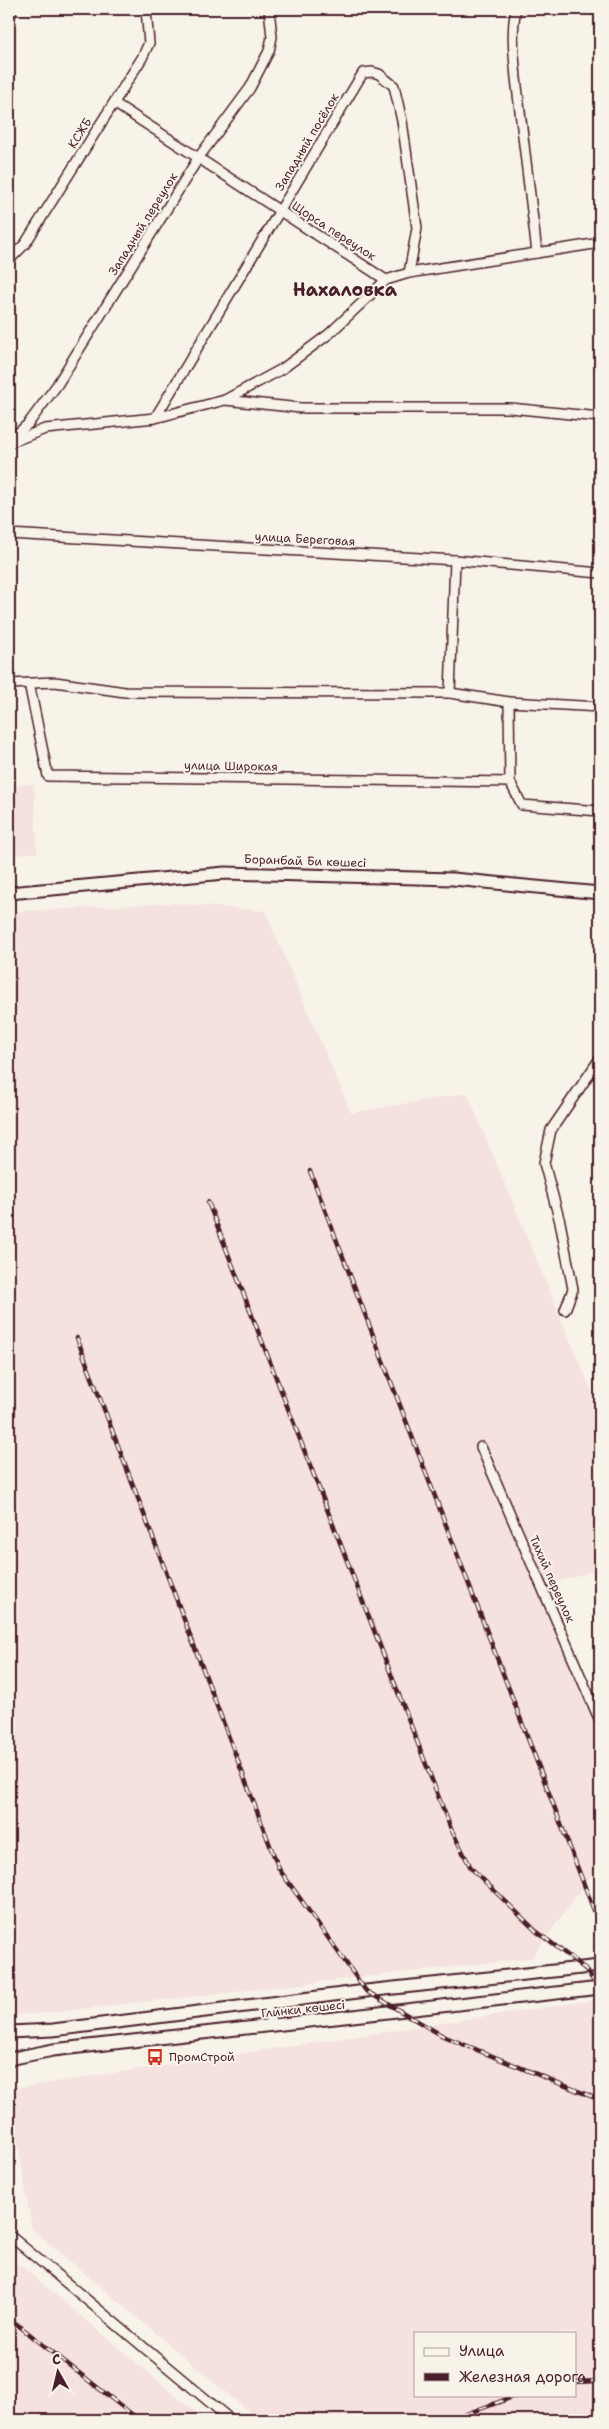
<svg xmlns="http://www.w3.org/2000/svg" width="609" height="2429" font-family="'Shantell Sans',sans-serif">
<rect width="100%" height="100%" fill="#f7f3e8"/>
<filter id="ink" filterUnits="userSpaceOnUse"><feTurbulence type="fractalNoise" baseFrequency=".02" numOctaves="2"/><feDisplacementMap in="SourceGraphic" scale="10" xChannelSelector="R" yChannelSelector="G"/><feConvolveMatrix kernelMatrix="1 2 1 2 8 2 1 2 1" color-interpolation-filters="sRGB"/></filter>
<g filter="url(#ink)">
<g fill="#f5e1de" fill-rule="evenodd">
<polygon points="34,784 37,852 9,856 9,786"/>
<polygon points="173,903 265,911 351,1113 467,1093 600,1412 600,1569 546,1585 600,1716 600,1864 531,1958 45,2013 9,2015 9,912"/>
<path d="M600 1999V2420H259L32 2229 9 2089ZM415 2333H575V2395H415Z"/>
<polygon points="9,2256 205,2420 9,2420"/>
</g>
<g fill="none" stroke-linecap="round" stroke-linejoin="round">
<g stroke="#4a1f2b" stroke-width="12">
<g id="minor">
<path d="M516 9C511 31 514 55 516 78L537 253"/>
<polyline points="10,16 12,9"/>
<polyline points="114,103 386,280 409,273 600,243"/>
<polyline points="9,260 25,244 142,58 149,43 146,10"/>
<polyline points="225,400 301,408 510,408 600,417"/>
<polyline points="155,418 358,81 363,73 372,72 379,74 394,86 402,121 417,228 409,273"/>
<polyline points="9,441 28,424 57,385 199,157 250,88 269,51 272,37 269,9"/>
<polyline points="9,443 45,429 155,418 225,400 282,369 329,334 386,280"/>
<polyline points="9,534 455,560 600,573"/>
<polyline points="29,683 48,776 510,782"/>
<polyline points="9,684 55,682 125,692 450,693 509,702 600,707"/>
<polyline points="450,693 455,560"/>
<polyline points="509,702 510,782 522,805 600,811"/>
<polyline points="565,1310 573,1289 560,1222 544,1163 551,1130 599,1060"/>
<polyline points="481,1447 600,1721"/>
<polyline points="266,2003 272,2026"/>
<polyline points="9,2235 231,2420"/>
</g>
</g>
<g stroke="#4a1f2b" stroke-width="15">
<g id="major">
<polyline points="9,893 225,873 453,879 600,893"/>
<polyline points="9,2032 53,2030 366,1991 600,1966"/>
<polyline points="9,2059 53,2050 600,1988"/>
</g>
</g>
<use href="#minor" stroke="#f7f3e8" stroke-width="9"/>
<use href="#major" stroke="#f7f3e8" stroke-width="11"/>
<g stroke="#4a1f2b" stroke-width="4.5">
<g id="rail">
<polyline points="310,1171 600,1926"/>
<polyline points="208,1202 451,1829 471,1868 536,1931 584,1968 600,1989"/>
<polyline points="77,1338 279,1869 366,1991 443,2036 600,2100"/>
<polyline points="9,2318 139,2420"/>
<polyline points="575,2382 600,2381"/>
<polyline points="450,2420 518,2395"/>
</g>
</g>
<use href="#rail" stroke="#f7f3e8" stroke-width="2.5" stroke-dasharray="8" stroke-linecap="butt"/>
</g>
</g>
<defs>
<g id="bus-bare" transform="scale(1.35)"><path d="M-5-6H5V4H4V6H2V4H-2V6H-4V4H-5ZM-3.5-4V0h7V-4ZM-3.5 1.2v1.5H-2V1.2ZM2 1.2v1.5H3.5V1.2Z" fill="#c8321e" stroke="#f7f3e8" stroke-width="2.5" paint-order="stroke"/></g>
</defs>
<g fill-rule="evenodd">
<use href="#bus-bare" x="155" y="2057"/>
</g>
<g text-anchor="middle" stroke-width="4" stroke-linejoin="round" paint-order="stroke">
<g font-size="12" fill="#4a1f2b" stroke="#f7f3e8">
<text transform="translate(80 133) rotate(-58)" y="4">КСЖБ</text>
<text transform="translate(307 142) rotate(-59)" y="4">Западный посёлок</text>
<text transform="translate(143 224) rotate(-58)" y="4">Западный переулок</text>
<text transform="translate(334 231) rotate(33)" y="4">Щорса переулок</text>
<text transform="translate(305 539) rotate(3)" y="4">улица Береговая</text>
<text transform="translate(231 766) rotate(1)" y="4">улица Широкая</text>
<text transform="translate(305 861) rotate(2)" y="4">Боранбай Би көшесі</text>
<text transform="translate(552 1579) rotate(66)" y="4">Тихий переулок</text>
<text transform="translate(303 2009) rotate(-6)" y="4">Глинки көшесі</text>
</g>
<g font-size="12" fill="#4a1f2b" stroke="#f7f3e8" text-anchor="start">
<text x="169" y="2061">ПромСтрой</text>
</g>
<g font-size="18" font-weight="bold" fill="#4a1f2b" stroke="#f7f3e8">
<text x="345" y="296">Нахаловка</text>
</g>
</g>
<rect width="609" height="2429" fill="none" stroke="#f7f3e8" stroke-width="30"/>
<rect x="15" y="15" width="579" height="2399" fill="none" stroke="#4a1f2b" stroke-width="2" filter="url(#ink)"/>
<rect x="414" y="2332" width="162" height="65" fill="#f7f3e8" stroke="#b29e9c"/>
<rect x="424" y="2348" width="25" height="8" fill="#f7f3e8" stroke="#b29e9c"/>
<text x="459" y="2356" font-size="15" fill="#4a1f2b">Улица</text>
<rect x="424" y="2373" width="25" height="8" fill="#4a1f2b" stroke="#b29e9c"/>
<text x="459" y="2382" font-size="15" fill="#4a1f2b">Железная дорога</text>
<g transform="translate(58 2372) rotate(352)" stroke="#f7f3e8" stroke-width="4" paint-order="stroke">
<path d="M0-4L9 19L0 12L-9 19Z" fill="#4a1f2b"/>
<text y="-8" font-size="14" font-weight="bold" text-anchor="middle" fill="#4a1f2b">С</text>
</g>
</svg>
